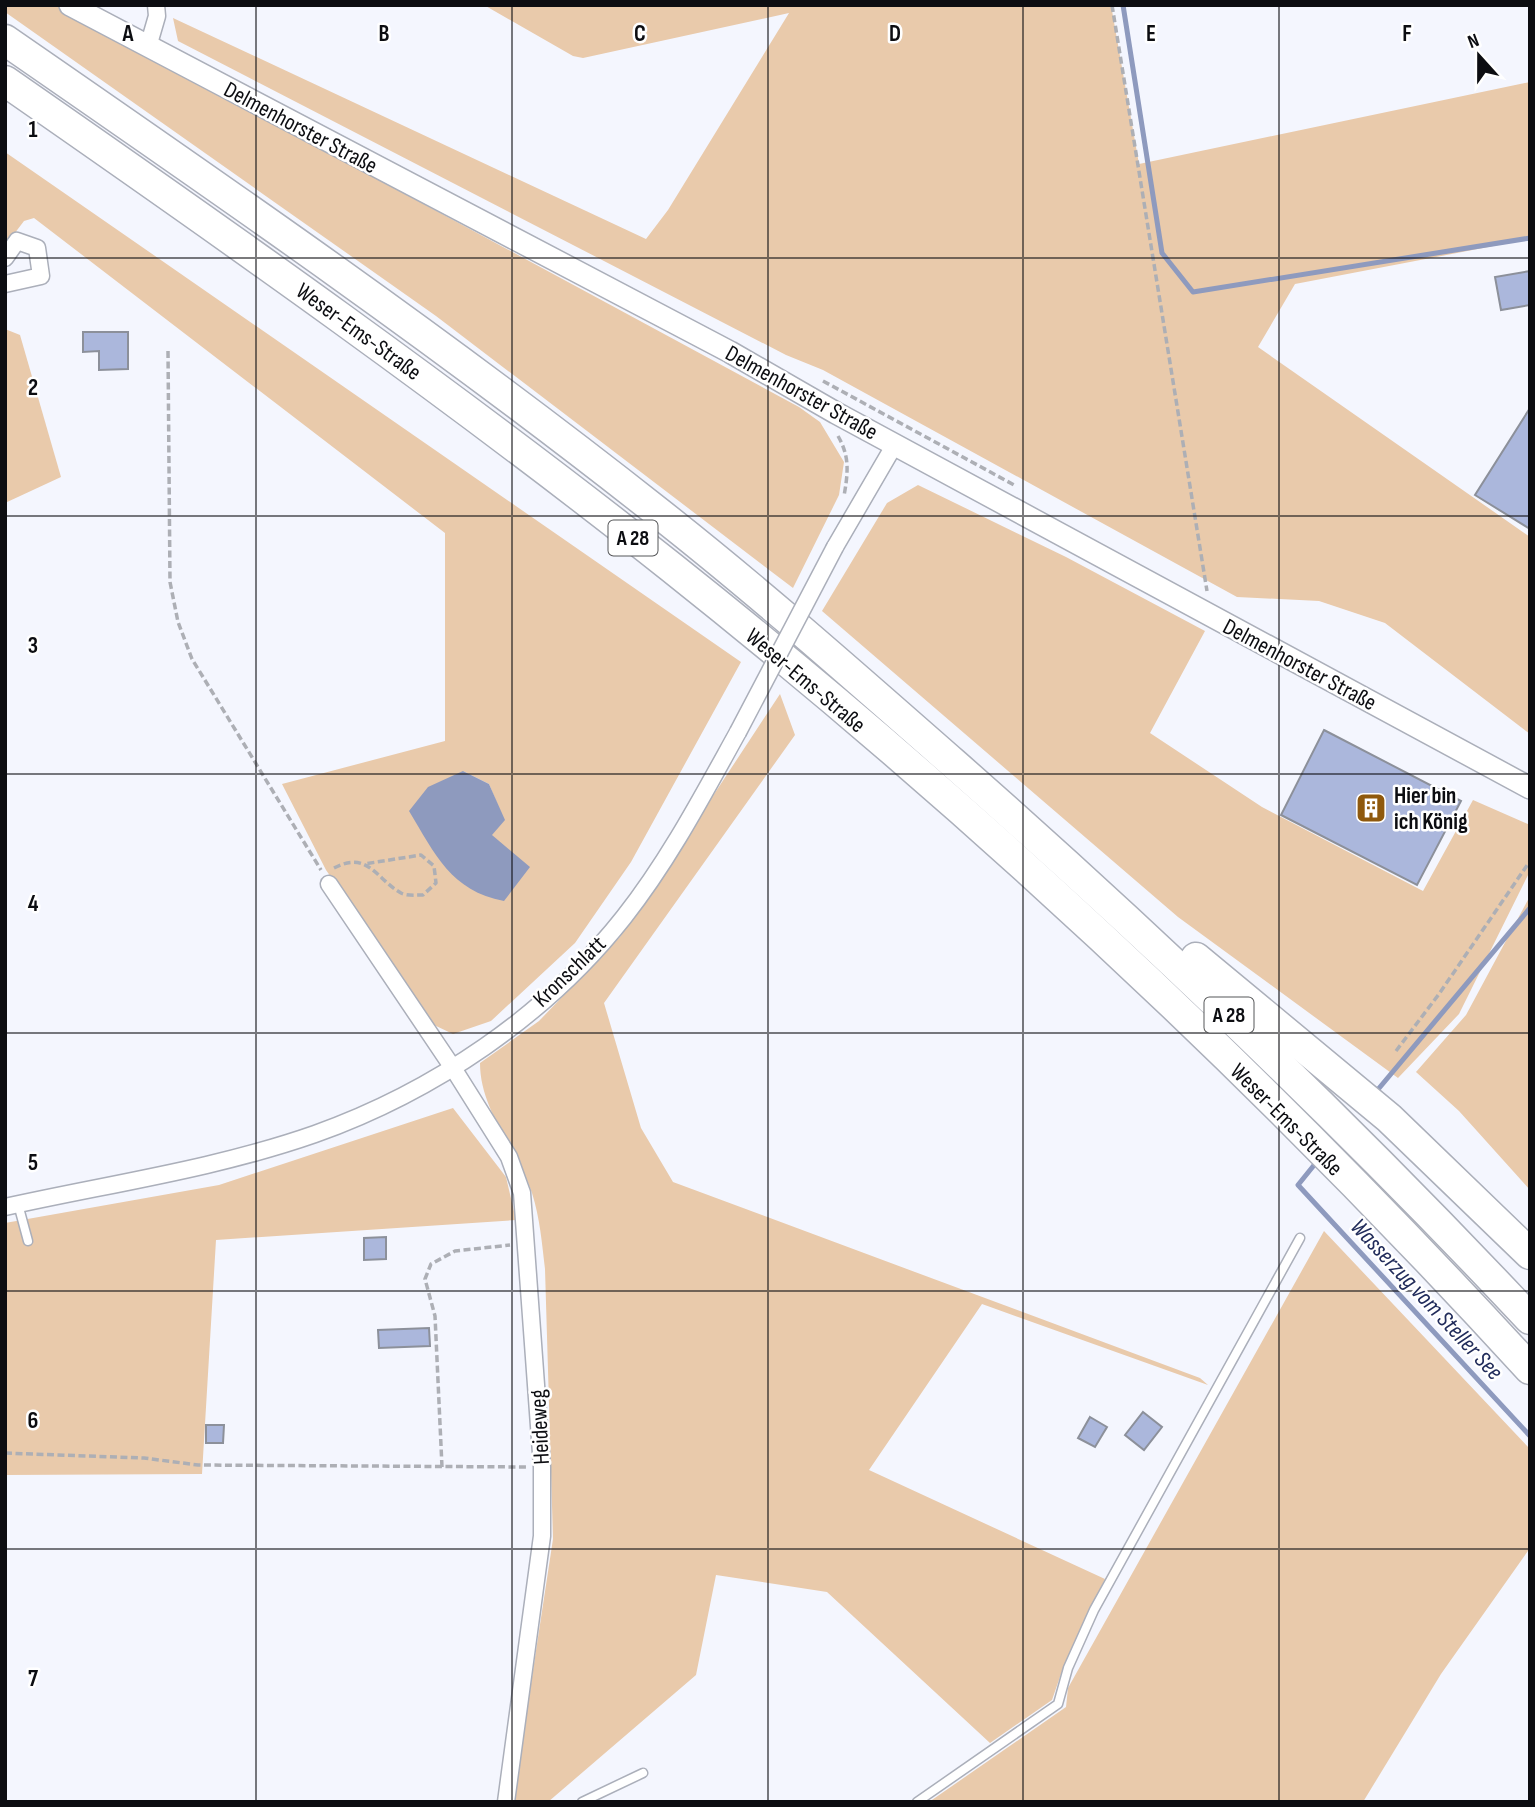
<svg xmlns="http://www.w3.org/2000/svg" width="1535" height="1807" font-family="'Sofia Sans Condensed',sans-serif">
<rect width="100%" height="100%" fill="#f4f6fe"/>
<g fill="#e9caab" fill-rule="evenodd">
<polygon points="5,5 56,5 799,407 820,422 844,462 839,495 793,588 436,316 5,12"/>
<polygon points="484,5 1111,5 1139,164 1530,82 1530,239 1295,284 1258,347 1530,537 1530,734 1385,623 1319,601 1237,597 823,370 786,355 178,41 173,18 646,239 668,210 789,13 583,58 573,56"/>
<path d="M5 152 741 662 631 862 575 943 491 1021 453 1034 434 1025 326 870 282 784 445 741V533L34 218 24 221 5 246ZM463 771 489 784 504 820 492 834Z"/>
<polygon points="5,329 20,335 61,477 5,503"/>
<polygon points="918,485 1066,557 1205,631 1150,733 1262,807 1423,891 1473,800 1530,825 1530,871 1459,1014 1398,1078 1178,917 822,611 887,503"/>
<path d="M780 694 795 735 604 1003 641 1128 673 1182 1200 1378 1208 1385 982 1304 869 1470 1105 1579 1062 1671 1052 1700 990 1743 827 1592 716 1575 696 1675 548 1802H513L553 1539 545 1269C542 1244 540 1218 532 1193 517 1149 480 1111 480 1063L539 1021 620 937Z"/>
<polygon points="1530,896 1530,1190 1459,1111 1416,1072 1466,1015"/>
<polygon points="453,1108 506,1177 516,1220 216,1240 202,1474 5,1475 5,1223 219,1185"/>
<polygon points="1324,1231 1530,1449 1530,1548 1441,1674 1363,1802 929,1802 1066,1707 1068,1688"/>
</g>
<path fill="#8e9abe" d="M463 771 489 784 505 820 492 835 530 867 504 901C451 891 435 854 409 811L428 787Z"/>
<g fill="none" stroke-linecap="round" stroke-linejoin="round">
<g stroke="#8e9abe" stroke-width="5">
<polyline points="1123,5 1162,253 1193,292 1530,238"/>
<polyline points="1375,1093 1530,908"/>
<polyline points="1319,1159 1298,1185 1530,1436"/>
</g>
</g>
<g fill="#abb7dc" stroke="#8c909a" stroke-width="2">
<polygon points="1530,271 1530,305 1501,310 1495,277"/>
<polygon points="83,332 128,332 128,369 99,370 99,351 83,352"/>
<polygon points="1530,408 1530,529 1475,495"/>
<polygon points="1324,730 1461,801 1417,885 1281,815"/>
<polygon points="386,1237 386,1259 364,1260 364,1238"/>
<polygon points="429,1328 430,1346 379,1348 378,1330"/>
<polygon points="1143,1412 1162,1427 1144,1450 1125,1435"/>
<polygon points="1090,1417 1107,1427 1095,1447 1078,1438"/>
<polygon points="206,1425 224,1425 223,1443 206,1443"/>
</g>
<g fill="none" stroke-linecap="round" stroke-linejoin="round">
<g stroke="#abafba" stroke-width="11">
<g id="service">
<polyline points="18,1204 28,1241"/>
<polyline points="582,1802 643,1773"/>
<polyline points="917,1802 1058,1704 1068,1668 1094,1610 1300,1238"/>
</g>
</g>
<g stroke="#abafba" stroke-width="19">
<g id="minor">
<polyline points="148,47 157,16 156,5"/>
<polyline points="5,258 17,241 37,248 41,276 5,284"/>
<polyline points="835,547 895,444"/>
<polyline points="329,884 453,1068 509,1157 522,1193 542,1467 542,1536 506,1802"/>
<path d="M5 1207C108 1184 215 1169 315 1134 433 1092 546 1016 624 917 669 860 703 795 738 732"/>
</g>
</g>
<g stroke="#abafba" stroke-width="24">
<polyline id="tertiary" points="70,5 730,352 836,413 1530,788"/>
</g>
<g stroke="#abafba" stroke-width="33">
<g id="motorway">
<path d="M5 40C225 192 445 344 655 510 757 590 855 677 953 763 1154 940 1347 1124 1530 1319"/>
<path d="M5 81C231 238 455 396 671 567 977 810 1266 1081 1530 1369"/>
<polyline points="1196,958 1389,1118 1530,1254"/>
</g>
</g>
<g stroke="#adafb5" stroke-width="3.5" stroke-dasharray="7 3.5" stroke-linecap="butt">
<polyline points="1112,5 1207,591"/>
<polyline points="168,351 170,582 178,622 192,659 321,870"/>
<polyline points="823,381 1016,486"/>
<path d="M838 436C850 457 848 473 844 496"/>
<path d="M334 868C368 850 376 879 401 893 406 896 417 895 423 895L436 883 434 866 421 855 364 864"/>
<polyline points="1396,1051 1439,994 1530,861"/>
<polyline points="5,1453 144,1458 198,1465 526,1467"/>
<polyline points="442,1467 435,1316 425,1279 431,1264 455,1251 510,1245"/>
</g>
<use href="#service" stroke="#fff" stroke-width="8"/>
<use href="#minor" stroke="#fff" stroke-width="16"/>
<use href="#tertiary" stroke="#fff" stroke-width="21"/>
<use href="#motorway" stroke="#fff" stroke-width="30"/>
<g stroke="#abafba" stroke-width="19" stroke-linecap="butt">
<polyline id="minor-bridge" points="738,732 835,547"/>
</g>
<use href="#minor-bridge" stroke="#fff" stroke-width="16"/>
</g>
<path fill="none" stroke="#0c0d11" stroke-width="2" stroke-opacity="0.55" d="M256 5V1802M512 5V1802M768 5V1802M1023 5V1802M1279 5V1802M5 258H1530M5 516H1530M5 774H1530M5 1033H1530M5 1291H1530M5 1549H1530"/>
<defs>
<g id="building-square" transform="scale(1.575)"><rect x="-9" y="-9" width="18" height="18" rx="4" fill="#8f590d" stroke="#fff"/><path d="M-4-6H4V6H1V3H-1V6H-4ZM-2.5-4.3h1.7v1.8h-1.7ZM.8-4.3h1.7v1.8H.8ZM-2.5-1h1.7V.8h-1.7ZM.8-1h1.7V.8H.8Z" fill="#fff"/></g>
</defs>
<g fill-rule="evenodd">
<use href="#building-square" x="1371" y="808"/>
</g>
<g text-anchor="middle" stroke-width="5" stroke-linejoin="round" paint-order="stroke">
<g fill="#fff" stroke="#555658" stroke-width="2">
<rect x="608.5" y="520.5" width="49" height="35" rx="5"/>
<rect x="1204.5" y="997.5" width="49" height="35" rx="5"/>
</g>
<g font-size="21" font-weight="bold" fill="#0c0d11">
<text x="633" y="545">A 28</text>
<text x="1229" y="1022">A 28</text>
</g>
<g font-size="23" fill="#0c0d11" stroke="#fff">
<text transform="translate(301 127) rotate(28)" y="8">Delmenhorster Straße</text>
<text transform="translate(359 331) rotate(36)" y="8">Weser-Ems-Straße</text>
<text transform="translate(802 392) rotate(29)" y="8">Delmenhorster Straße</text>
<text transform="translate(1300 664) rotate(28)" y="8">Delmenhorster Straße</text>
<text transform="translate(806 680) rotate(40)" y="8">Weser-Ems-Straße</text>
<text transform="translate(569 971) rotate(-44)" y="8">Kronschlatt</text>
<text transform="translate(1287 1119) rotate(45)" y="8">Weser-Ems-Straße</text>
<text transform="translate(539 1427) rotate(-93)" y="8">Heideweg</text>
</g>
<g font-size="23" font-weight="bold" fill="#0c0d11" stroke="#fff" text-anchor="start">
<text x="1394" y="803">Hier bin<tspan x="1394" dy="26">ich König</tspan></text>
</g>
<g font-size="24" font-style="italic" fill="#212c5b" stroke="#fff">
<text transform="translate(1427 1299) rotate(47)" y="8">Wasserzug vom Steller See</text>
</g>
</g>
<g font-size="23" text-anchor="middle" font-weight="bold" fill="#0c0d11" stroke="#fff" stroke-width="5" stroke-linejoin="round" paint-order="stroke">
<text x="128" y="41">A</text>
<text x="384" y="41">B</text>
<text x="640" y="41">C</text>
<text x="895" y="41">D</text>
<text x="1151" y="41">E</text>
<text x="1407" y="41">F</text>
<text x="33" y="137">1</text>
<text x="33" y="395">2</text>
<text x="33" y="653">3</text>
<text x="33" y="911">4</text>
<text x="33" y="1170">5</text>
<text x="33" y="1428">6</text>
<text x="33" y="1686">7</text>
</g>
<rect width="1535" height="1807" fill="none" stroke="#0c0d11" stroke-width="14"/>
<g transform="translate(1479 56) rotate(339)" stroke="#ffffff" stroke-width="5" paint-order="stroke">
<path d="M0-5L12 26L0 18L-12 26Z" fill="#0c0d11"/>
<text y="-10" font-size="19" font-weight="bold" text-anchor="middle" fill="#0c0d11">N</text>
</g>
</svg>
